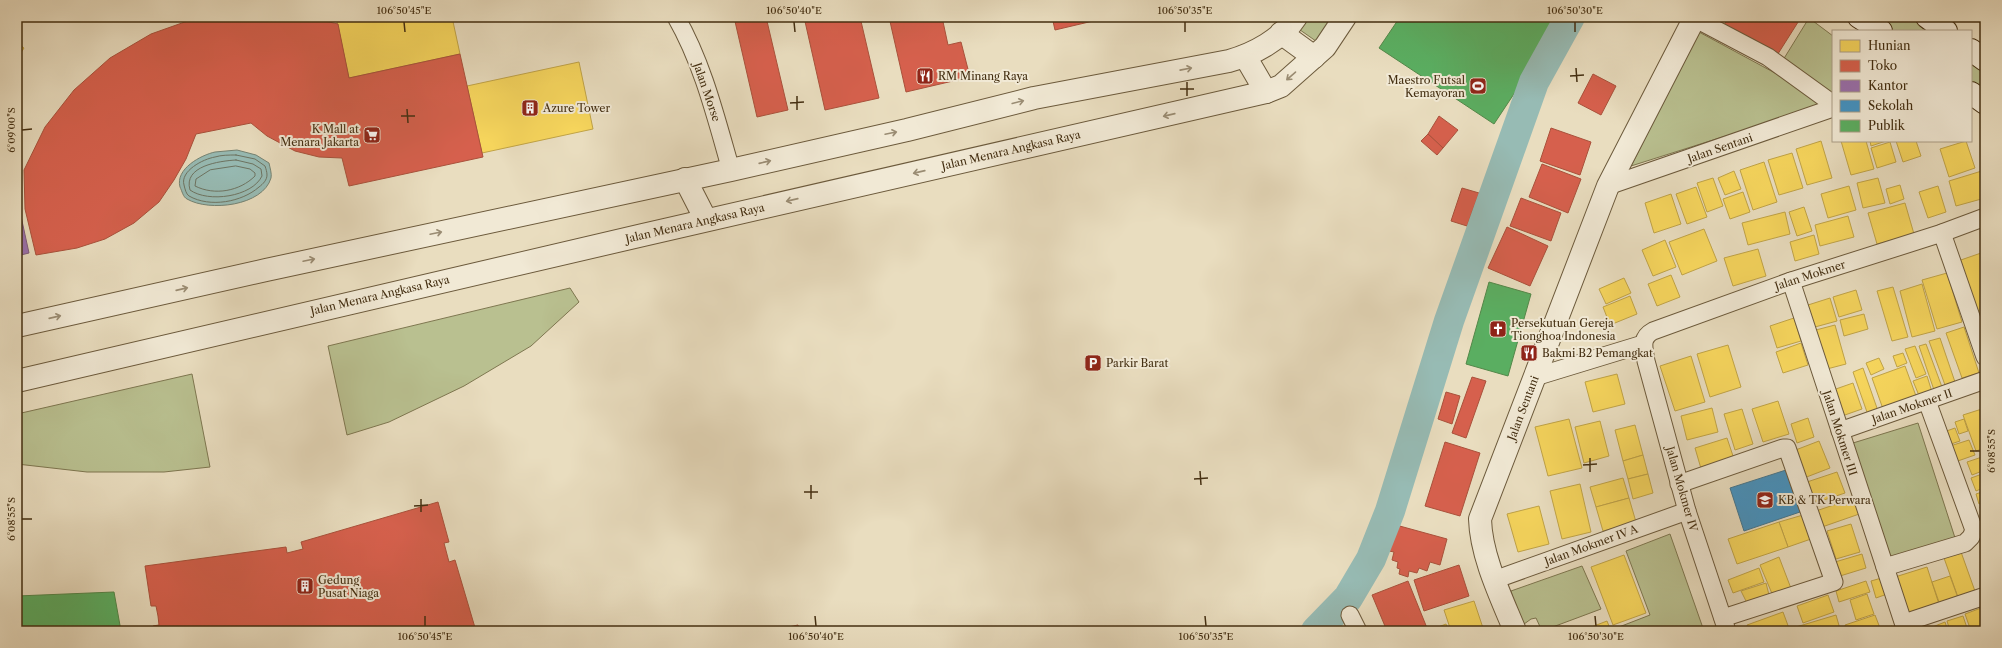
<svg xmlns="http://www.w3.org/2000/svg" width="2002" height="648" font-family="'Libre Caslon Text',serif">
<rect width="100%" height="100%" fill="#e9ddbf"/>
<filter id="stains"><feTurbulence type="fractalNoise" baseFrequency=".005" numOctaves="4"/><feColorMatrix values="0 0 0 0 .2 0 0 0 0 .09 0 0 0 0 .02 0 0 0 .5 -.17"/></filter>
<radialGradient id="worn" r=".72"><stop offset=".6" stop-color="#630" stop-opacity="0"/><stop offset="1" stop-color="#630" stop-opacity=".3"/></radialGradient>
<g fill="#b9c090" stroke="#7e7750">
<polygon points="1298,17 1344,17 1323,46 1293,25"/>
<polygon points="1859,17 1927,17 1946,31 1881,31"/>
<polygon points="1809,18 1833,36 1833,102 1631,166 1699,32 1775,73"/>
<polygon points="1971,50 1985,60 1985,103 1971,93"/>
<polygon points="570,288 579,302 531,346 464,386 389,422 347,435 328,346"/>
<polygon points="192,374 210,467 164,472 87,472 17,464 17,414"/>
<polygon points="1918,423 1957,544 1891,564 1853,443"/>
<polygon points="1670,534 1704,631 1620,631 1619,627 1650,615 1626,551"/>
<polygon points="1582,566 1601,609 1542,631 1536,618 1531,619 1520,627 1511,591"/>
</g>
<path fill="#97bbb4" stroke="#758373" d="M237 150 256 155 269 163C270 168 272 174 271 178 263 206 209 212 187 199 183 197 182 191 180 187 175 169 201 155 215 152 222 151 230 151 237 150Z"/>
<g fill="#f6d55c" stroke="#c0a346">
<polygon points="336,17 452,17 460,54 349,78"/>
<polygon points="1974,17 1985,17 1985,27"/>
<polygon points="17,43 24,48 17,59"/>
<polygon points="579,62 593,129 482,153 467,86"/>
<polygon points="1821,141 1832,178 1807,185 1796,149"/>
<polygon points="1841,141 1866,141 1874,169 1851,175"/>
<polygon points="1870,141 1886,141 1871,146"/>
<polygon points="1896,141 1916,141 1921,156 1903,162"/>
<polygon points="1966,141 1975,168 1949,177 1940,149"/>
<polygon points="1890,142 1896,162 1877,168 1871,148"/>
<polygon points="1792,153 1803,188 1779,195 1768,160"/>
<polygon points="1764,162 1777,202 1753,210 1740,170"/>
<polygon points="1985,170 1985,198 1956,206 1949,181"/>
<polygon points="1734,171 1741,189 1725,195 1718,178"/>
<polygon points="1713,178 1723,206 1707,212 1697,183"/>
<polygon points="1878,178 1885,203 1863,208 1857,183"/>
<polygon points="1900,185 1904,199 1890,204 1886,189"/>
<polygon points="1849,186 1856,210 1828,218 1821,194"/>
<polygon points="1938,186 1946,212 1928,218 1919,192"/>
<polygon points="1696,187 1707,217 1687,224 1676,194"/>
<polygon points="1743,192 1750,212 1730,219 1723,199"/>
<polygon points="1671,194 1681,224 1654,233 1645,203"/>
<polygon points="1905,203 1914,234 1877,244 1868,213"/>
<polygon points="1804,207 1812,231 1797,236 1789,212"/>
<polygon points="1785,212 1790,234 1748,245 1742,223"/>
<polygon points="1848,216 1854,237 1820,246 1815,225"/>
<polygon points="1704,229 1717,261 1682,275 1669,242"/>
<polygon points="1814,235 1819,254 1795,261 1790,242"/>
<polygon points="1665,240 1676,267 1653,276 1642,250"/>
<polygon points="1758,249 1766,276 1733,286 1724,258"/>
<polygon points="1984,252 1985,316 1974,320 1955,262"/>
<polygon points="1947,273 1962,322 1937,329 1922,280"/>
<polygon points="1671,275 1680,297 1657,306 1648,284"/>
<polygon points="1624,278 1631,293 1606,304 1599,289"/>
<polygon points="1922,284 1935,331 1912,337 1900,291"/>
<polygon points="1893,287 1908,337 1892,341 1877,291"/>
<polygon points="1856,290 1862,310 1839,317 1833,297"/>
<polygon points="1630,296 1637,314 1610,325 1603,307"/>
<polygon points="1830,298 1837,321 1815,327 1808,305"/>
<polygon points="1864,314 1868,329 1844,336 1840,320"/>
<polygon points="1794,318 1801,341 1777,348 1770,326"/>
<polygon points="1835,325 1846,364 1823,370 1812,331"/>
<polygon points="1964,327 1979,373 1962,378 1946,333"/>
<polygon points="1940,338 1955,382 1945,385 1929,341"/>
<polygon points="1801,343 1808,365 1783,373 1776,352"/>
<polygon points="1926,344 1942,387 1934,390 1919,346"/>
<polygon points="1728,345 1741,387 1710,397 1697,354"/>
<polygon points="1915,346 1926,374 1916,378 1905,349"/>
<polygon points="1903,353 1907,363 1897,367 1893,356"/>
<polygon points="1691,356 1705,402 1675,411 1660,366"/>
<polygon points="1879,358 1884,369 1871,375 1866,363"/>
<polygon points="1905,366 1916,396 1883,409 1872,378"/>
<polygon points="1863,368 1878,411 1868,415 1853,372"/>
<polygon points="1617,374 1625,404 1593,412 1585,382"/>
<polygon points="1927,376 1932,392 1920,398 1913,381"/>
<polygon points="1853,383 1862,409 1842,416 1833,390"/>
<polygon points="1778,401 1789,434 1763,442 1752,409"/>
<polygon points="1712,408 1718,432 1687,440 1681,416"/>
<polygon points="1985,408 1985,448 1976,451 1963,415"/>
<polygon points="1742,409 1753,444 1735,450 1724,414"/>
<polygon points="1808,418 1814,437 1797,443 1791,424"/>
<polygon points="1569,419 1582,468 1548,476 1535,427"/>
<polygon points="1964,419 1968,431 1959,434 1955,422"/>
<polygon points="1600,421 1609,456 1584,463 1575,427"/>
<polygon points="1635,425 1643,455 1623,461 1615,430"/>
<polygon points="1955,428 1960,441 1945,446 1941,433"/>
<polygon points="1727,438 1735,462 1702,472 1695,448"/>
<polygon points="1969,440 1975,455 1952,463 1947,447"/>
<polygon points="1819,441 1830,468 1804,478 1793,451"/>
<polygon points="1643,455 1648,474 1628,479 1623,461"/>
<polygon points="1985,456 1985,470 1972,475 1967,462"/>
<polygon points="1837,472 1845,493 1815,503 1807,482"/>
<polygon points="1985,473 1985,487 1976,491 1971,478"/>
<polygon points="1648,474 1653,493 1633,499 1628,479"/>
<polygon points="1623,478 1629,498 1596,507 1590,487"/>
<polygon points="1580,484 1591,532 1562,539 1550,491"/>
<polygon points="1985,491 1985,501 1979,504 1976,494"/>
<polygon points="1860,496 1865,512 1822,527 1816,511"/>
<polygon points="1629,498 1636,522 1603,531 1596,507"/>
<polygon points="1985,505 1985,520 1984,520 1980,507"/>
<polygon points="1539,506 1549,544 1518,552 1507,514"/>
<polygon points="1803,515 1811,539 1788,547 1779,522"/>
<polygon points="1779,522 1788,547 1737,564 1728,539"/>
<polygon points="1985,523 1985,535 1983,536 1979,525"/>
<polygon points="1851,524 1860,552 1836,559 1827,531"/>
<polygon points="1985,536 1985,547 1981,537"/>
<polygon points="1961,552 1976,594 1959,600 1944,558"/>
<polygon points="1862,554 1866,568 1840,576 1835,562"/>
<polygon points="1624,555 1646,613 1613,625 1591,567"/>
<polygon points="1779,557 1792,591 1773,596 1760,565"/>
<polygon points="1927,567 1939,604 1906,614 1895,577"/>
<polygon points="1759,568 1764,582 1733,593 1728,580"/>
<polygon points="1950,576 1958,598 1940,605 1932,582"/>
<polygon points="1885,577 1890,593 1876,598 1871,581"/>
<polygon points="1866,581 1870,592 1839,602 1836,591"/>
<polygon points="1766,583 1770,599 1748,605 1741,591"/>
<polygon points="1867,594 1874,614 1856,620 1850,600"/>
<polygon points="1828,595 1834,612 1803,623 1797,606"/>
<polygon points="1474,601 1483,628 1473,631 1451,631 1444,610"/>
<polygon points="1981,608 1985,617 1985,631 1971,631 1965,614"/>
<polygon points="1783,612 1790,631 1749,631 1747,625"/>
<polygon points="1836,615 1840,629 1832,631 1798,631 1796,627"/>
<polygon points="1875,615 1880,628 1872,631 1847,631 1845,625"/>
<polygon points="1963,616 1968,631 1950,631 1947,621"/>
<polygon points="1607,621 1611,631 1581,631"/>
<polygon points="1945,622 1948,631 1926,631 1925,630"/>
<polygon points="1446,624 1449,631 1428,631"/>
<polygon points="1892,626 1894,631 1876,631"/>
</g>
<g fill="#d6604d" stroke="#aa513b">
<polygon points="205,17 307,17 338,24 349,78 460,54 483,157 349,186 342,158 319,157 295,151 267,136 251,123 196,134 186,159 174,180 159,202 134,223 105,239 77,248 36,255 25,209 24,170 45,127 74,90 110,58 151,34 196,18"/>
<polygon points="734,17 766,17 788,110 757,117"/>
<polygon points="804,17 860,17 879,98 825,110"/>
<polygon points="889,17 942,17 948,45 961,42 970,77 906,92"/>
<polygon points="1052,17 1110,17 1055,30"/>
<polygon points="1729,17 1797,17 1800,19 1776,57 1724,25"/>
<polygon points="1593,74 1616,86 1601,115 1578,103"/>
<polygon points="1439,116 1458,130 1443,148 1428,134"/>
<polygon points="1551,128 1591,142 1580,175 1540,161"/>
<polygon points="1428,134 1443,148 1437,155 1421,141"/>
<polygon points="1542,164 1581,179 1568,213 1529,197"/>
<polygon points="1462,188 1479,193 1467,226 1451,221"/>
<polygon points="1521,198 1561,213 1551,241 1510,226"/>
<polygon points="1507,227 1548,246 1530,286 1488,268"/>
<polygon points="1472,377 1486,381 1466,438 1452,433"/>
<polygon points="1446,392 1460,396 1452,424 1438,419"/>
<polygon points="1445,442 1480,453 1460,516 1425,506"/>
<polygon points="438,502 449,542 444,543 449,562 455,560 476,631 153,631 153,626 159,625 158,616 156,606 151,606 145,566 286,547 287,553 303,549 301,542"/>
<polygon points="1396,525 1447,539 1440,565 1430,562 1427,571 1419,568 1417,573 1409,571 1408,577 1399,574 1400,569 1397,568 1398,562 1392,560 1394,552 1389,551"/>
<polygon points="1459,565 1469,596 1424,611 1414,580"/>
<polygon points="1408,581 1427,628 1419,631 1387,631 1372,595"/>
<polygon points="798,625 800,631 770,631"/>
</g>
<polygon fill="#9970ab" stroke="#7f5c7d" points="17,198 29,253 17,256"/>
<polygon fill="#4393c3" stroke="#43758e" points="1786,470 1800,512 1744,531 1730,488"/>
<g fill="#5aae61" stroke="#538849">
<polygon points="1400,17 1565,17 1494,124 1379,48"/>
<polygon points="1489,282 1531,294 1508,376 1466,364"/>
<polygon points="114,592 121,631 17,631 17,596"/>
</g>
<g fill="none" stroke-linecap="round" stroke-linejoin="round">
<g stroke="#6d7462" stroke-width="1">
<path d="M236 155 255 159 265 166C266 169 267 172 267 175 267 180 263 184 259 187 242 202 210 208 189 196 186 194 185 189 184 185 180 171 203 159 215 157 221 155 229 155 236 155Z"/>
<path d="M236 160 253 164 261 169 262 176C252 197 208 203 190 190 183 166 219 161 236 160Z"/>
<path d="M236 166 250 169 255 173V176C240 191 215 196 195 186L196 179 210 170Z"/>
</g>
<polyline stroke="#97bbb4" stroke-width="30" points="1316,631 1348,598 1371,559 1390,511 1449,321 1534,82 1570,17"/>
<g stroke="#6c5a3c" stroke-width="19">
<g id="minor">
<path d="M676 17C703 64 716 118 731 170"/>
<polyline points="1694,18 1768,57 1833,104"/>
<polyline points="1608,186 1833,108"/>
<polyline points="1942,233 1985,357"/>
<polyline points="1791,281 1906,631"/>
<polyline points="1535,377 1643,344"/>
<polyline points="1840,431 1985,380"/>
<polyline points="1679,484 1783,448 1787,448 1834,582 1723,618"/>
<polyline points="1885,567 1965,543 1971,537 1974,530 1927,401"/>
<polyline points="1494,580 1687,511"/>
<polyline points="1350,615 1358,631"/>
<polyline points="1904,623 1985,596"/>
<path d="M1727 631 1687 511 1646 361C1644 348 1640 338 1653 331L1791 281 1942 233 1985 217"/>
</g>
</g>
<g stroke="#6c5a3c" stroke-width="24">
<g id="tertiary">
<polyline points="1281,33 1314,57"/>
<polyline points="1245,56 1266,92"/>
<polyline points="685,179 706,220"/>
<path d="M17 326 266 270 731 170 907 130 1034 98 1229 61C1254 54 1282 39 1296 17"/>
<polyline points="17,381 643,235 1266,92 1281,86 1325,47 1345,17"/>
<path d="M1515 631C1501 597 1481 556 1480 519L1608 186 1695 17"/>
</g>
</g>
<g stroke="#432e11" stroke-width="24">
<g id="secondary">
<polyline points="1859,17 1881,31"/>
<polyline points="1927,17 1946,31"/>
<polyline points="1971,50 1985,60"/>
<polyline points="1971,93 1985,103"/>
</g>
</g>
<use href="#minor" stroke="#f1e9d5" stroke-width="17"/>
<use href="#tertiary" stroke="#f1e9d5" stroke-width="22"/>
<use href="#secondary" stroke="#f1e9d5" stroke-width="22"/>
</g>
<defs><path id="oneway-shaft" d="M-6 0H5M1.5-3L5.5 0L1.5 3" fill="none" stroke-width="1.6" stroke-linecap="round" stroke-linejoin="round"/></defs>
<g stroke="#9a8c73">
<use href="#oneway-shaft" transform="translate(1186 69) rotate(-11)"/>
<use href="#oneway-shaft" transform="translate(1291 76) rotate(139)"/>
<use href="#oneway-shaft" transform="translate(1018 102) rotate(-14)"/>
<use href="#oneway-shaft" transform="translate(1169 115) rotate(167)"/>
<use href="#oneway-shaft" transform="translate(891 133) rotate(-12)"/>
<use href="#oneway-shaft" transform="translate(765 162) rotate(-13)"/>
<use href="#oneway-shaft" transform="translate(919 172) rotate(167)"/>
<use href="#oneway-shaft" transform="translate(792 200) rotate(167)"/>
<use href="#oneway-shaft" transform="translate(436 233) rotate(-12)"/>
<use href="#oneway-shaft" transform="translate(309 260) rotate(-12)"/>
<use href="#oneway-shaft" transform="translate(182 289) rotate(-13)"/>
<use href="#oneway-shaft" transform="translate(55 317) rotate(-13)"/>
</g>
<path fill="none" stroke="#432e11" stroke-width="1.5" d="M404 22 405 32M794 22 795 32M1185 22V32M1575 22V32M1576 68 1577 82M1570 76 1584 75M1187 82V96M1180 89H1194M797 96V110M790 103 804 102M407 109 408 123M401 116H415M22 130 32 129M1970 451H1980M1590 458V472M1583 465 1597 464M1200 471 1201 485M1194 479 1208 478M811 485V499M804 492H818M421 499V512M414 506 428 505M22 519H32M425 616V626M815 616 816 626M1205 616 1206 626M1595 616 1596 626"/>
<defs>
<g id="restaurant-square" transform="scale(0.9)"><rect x="-9" y="-9" width="18" height="18" rx="4" fill="#8f2418" stroke="#f1e9d5"/><path d="M-5-6h1v4h1v-4h1v4h1v-4h1v5L-1.5 .5V6h-2V.5L-5-1ZM5-6V6H3V1.5H1.5Q1.5-4 5-6Z" fill="#fff"/></g>
<g id="stadium-square" transform="scale(0.9)"><rect x="-9" y="-9" width="18" height="18" rx="4" fill="#8f2418" stroke="#f1e9d5"/><path d="M0-5a6.5 5 0 1 0 0 10a6.5 5 0 1 0 0-10ZM-3.5-1.8h7v3.6h-7Z" fill="#fff"/></g>
<g id="building-square" transform="scale(0.9)"><rect x="-9" y="-9" width="18" height="18" rx="4" fill="#8f2418" stroke="#f1e9d5"/><path d="M-4-6H4V6H1V3H-1V6H-4ZM-2.5-4.3h1.7v1.8h-1.7ZM.8-4.3h1.7v1.8H.8ZM-2.5-1h1.7V.8h-1.7ZM.8-1h1.7V.8H.8Z" fill="#fff"/></g>
<g id="supermarket-square" transform="scale(0.9)"><rect x="-9" y="-9" width="18" height="18" rx="4" fill="#8f2418" stroke="#f1e9d5"/><path d="M-6-5.5h2.5l.6 2H6L4.5 2H-2.5L-4.4-4H-6ZM-1.5 3.2a1.3 1.3 0 1 0 .1 0ZM3 3.2a1.3 1.3 0 1 0 .1 0Z" fill="#fff"/></g>
<g id="church-square" transform="scale(0.9)"><rect x="-9" y="-9" width="18" height="18" rx="4" fill="#8f2418" stroke="#f1e9d5"/><path d="M-1.2-6h2.4v3.5h3.3v2.4h-3.3V6h-2.4V-.1h-3.3v-2.4h3.3Z" fill="#fff"/></g>
<g id="parking-square" transform="scale(0.9)"><rect x="-9" y="-9" width="18" height="18" rx="4" fill="#8f2418" stroke="#f1e9d5"/><path d="M-3.5-5.5H1a3.5 3.5 0 0 1 0 7H-1V5.5H-3.5ZM-1-3.4V-.6H.8a1.4 1.4 0 0 0 0-2.8Z" fill="#fff"/></g>
<g id="school-square" transform="scale(0.9)"><rect x="-9" y="-9" width="18" height="18" rx="4" fill="#8f2418" stroke="#f1e9d5"/><path d="M0-5L7-2L0 1L-7-2ZM-4 1L0 2.5L4 1V4Q0 6-4 4Z" fill="#fff"/></g>
</defs>
<g fill-rule="evenodd">
<use href="#restaurant-square" x="925" y="76"/>
<use href="#stadium-square" x="1478" y="86"/>
<use href="#building-square" x="530" y="108"/>
<use href="#supermarket-square" x="372" y="135"/>
<use href="#church-square" x="1498" y="329"/>
<use href="#restaurant-square" x="1529" y="353"/>
<use href="#parking-square" x="1093" y="363"/>
<use href="#school-square" x="1765" y="500"/>
<use href="#building-square" x="305" y="586"/>
</g>
<g text-anchor="middle" stroke-width="4" stroke-linejoin="round" paint-order="stroke">
<g font-size="11" fill="#432e11" stroke="#f1e9d5" text-anchor="start">
<text x="938" y="80">RM Minang Raya</text>
<text x="1465" y="84" text-anchor="end">Maestro Futsal<tspan x="1465" dy="13">Kemayoran</tspan></text>
<text x="543" y="112">Azure Tower</text>
<text x="359" y="133" text-anchor="end">K Mall at<tspan x="359" dy="13">Menara Jakarta</tspan></text>
<text x="1511" y="327">Persekutuan Gereja<tspan x="1511" dy="13">Tionghoa Indonesia</tspan></text>
<text x="1542" y="357">Bakmi B2 Pemangkat</text>
<text x="1106" y="367">Parkir Barat</text>
<text x="1778" y="504">KB &amp; TK Perwara</text>
<text x="318" y="584">Gedung<tspan x="318" dy="13">Pusat Niaga</tspan></text>
</g>
<g font-size="11" fill="#432e11" stroke="#f1e9d5">
<text transform="translate(707 92) rotate(71)" y="4">Jalan Morse</text>
<text transform="translate(1720 148) rotate(-19)" y="4">Jalan Sentani</text>
<text transform="translate(1011 150) rotate(-13)" y="4">Jalan Menara Angkasa Raya</text>
<text transform="translate(695 223) rotate(-13)" y="4">Jalan Menara Angkasa Raya</text>
<text transform="translate(1810 275) rotate(-18)" y="4">Jalan Mokmer</text>
<text transform="translate(380 295) rotate(-13)" y="4">Jalan Menara Angkasa Raya</text>
<text transform="translate(1912 406) rotate(-19)" y="4">Jalan Mokmer II</text>
<text transform="translate(1523 408) rotate(-69)" y="4">Jalan Sentani</text>
<text transform="translate(1840 433) rotate(72)" y="4">Jalan Mokmer III</text>
<text transform="translate(1682 489) rotate(74)" y="4">Jalan Mokmer IV</text>
<text transform="translate(1591 545) rotate(-20)" y="4">Jalan Mokmer IV A</text>
</g>
</g>
<rect width="2002" height="648" fill="none" stroke="#e9ddbf" stroke-width="44"/>
<rect x="1832" y="30" width="140" height="112" fill="#f1e9d5" stroke="#ab9e87"/>
<rect x="1840" y="40" width="20" height="12" fill="#f6d55c" stroke="#ab9e87"/>
<text x="1868" y="50" font-size="12" fill="#432e11">Hunian</text>
<rect x="1840" y="60" width="20" height="12" fill="#d6604d" stroke="#ab9e87"/>
<text x="1868" y="70" font-size="12" fill="#432e11">Toko</text>
<rect x="1840" y="80" width="20" height="12" fill="#9970ab" stroke="#ab9e87"/>
<text x="1868" y="90" font-size="12" fill="#432e11">Kantor</text>
<rect x="1840" y="100" width="20" height="12" fill="#4393c3" stroke="#ab9e87"/>
<text x="1868" y="110" font-size="12" fill="#432e11">Sekolah</text>
<rect x="1840" y="120" width="20" height="12" fill="#5aae61" stroke="#ab9e87"/>
<text x="1868" y="130" font-size="12" fill="#432e11">Publik</text>
<rect x="22" y="22" width="1958" height="604" fill="none" stroke="#432e11" stroke-width="1.5"/>
<g font-size="10" text-anchor="middle" fill="#432e11">
<text x="404" y="14">106°50'45"E</text>
<text x="794" y="14">106°50'40"E</text>
<text x="1185" y="14">106°50'35"E</text>
<text x="1575" y="14">106°50'30"E</text>
<text transform="translate(11 130) rotate(-90)" y="4">6°09'00"S</text>
<text transform="translate(1991 451) rotate(-90)" y="4">6°08'55"S</text>
<text transform="translate(11 519) rotate(-90)" y="4">6°08'55"S</text>
<text x="425" y="640">106°50'45"E</text>
<text x="816" y="640">106°50'40"E</text>
<text x="1206" y="640">106°50'35"E</text>
<text x="1596" y="640">106°50'30"E</text>
</g>
<rect width="100%" height="100%" filter="url(#stains)"/>
<rect width="100%" height="100%" fill="url(#worn)"/>
</svg>
